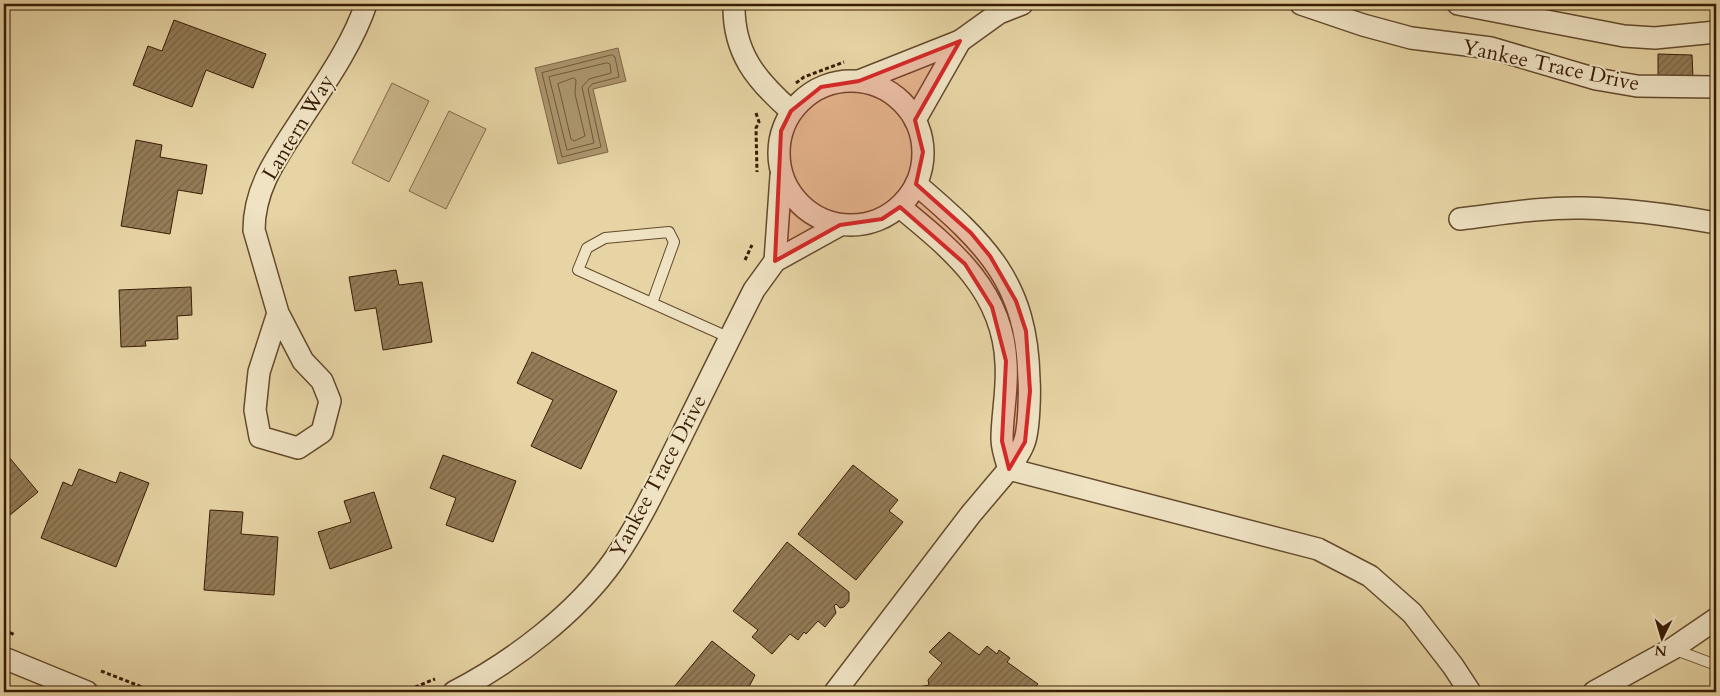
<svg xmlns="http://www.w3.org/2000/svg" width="1720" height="696" font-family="Cardo,serif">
<defs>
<pattern id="building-hatch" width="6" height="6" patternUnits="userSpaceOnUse" patternTransform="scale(1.25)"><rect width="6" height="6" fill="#937c57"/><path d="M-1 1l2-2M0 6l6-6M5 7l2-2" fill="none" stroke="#796546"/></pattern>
</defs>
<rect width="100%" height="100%" fill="#e6d4a4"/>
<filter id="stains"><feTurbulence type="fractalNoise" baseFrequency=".004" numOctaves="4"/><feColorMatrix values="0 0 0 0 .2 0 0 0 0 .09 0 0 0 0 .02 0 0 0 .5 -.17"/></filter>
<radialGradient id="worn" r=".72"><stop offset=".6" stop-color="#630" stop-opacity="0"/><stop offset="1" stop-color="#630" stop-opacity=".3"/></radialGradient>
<g fill="#c9b589" stroke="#816846">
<polygon points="392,83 429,101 389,182 352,163"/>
<polygon points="449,111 486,129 446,209 409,191"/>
</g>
<polygon fill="#ab956e" stroke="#7d6544" points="618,48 626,81 593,89 608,152 558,164 535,68"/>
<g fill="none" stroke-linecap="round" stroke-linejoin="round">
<g stroke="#725839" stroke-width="1">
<polygon points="612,55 615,57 619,77 592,84 588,89 601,147 562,157 542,73"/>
<polygon points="607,63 610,64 611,73 589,79 582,87 594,143 567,150 549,77"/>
<polygon points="574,78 576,80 575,94 585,136 574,141 571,139 558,84"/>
</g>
</g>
<g fill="url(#building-hatch)" stroke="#391c04">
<polygon points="174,20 266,54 253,88 206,70 192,107 133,85 148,46 162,51"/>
<polygon points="1658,54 1692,55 1693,78 1658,77"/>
<polygon points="136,140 162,145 160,157 207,165 202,194 178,190 170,234 121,226"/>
<polygon points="396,270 399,285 422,282 432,342 383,350 376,308 355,311 349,277"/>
<polygon points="191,287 192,315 177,316 178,339 145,341 146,346 121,347 119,290"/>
<polygon points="532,352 617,391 581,469 531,446 553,400 517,383"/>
<polygon points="4,451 38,492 4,520"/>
<polygon points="443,455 516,481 493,542 446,525 456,498 430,488"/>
<polygon points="853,465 898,500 889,511 903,522 856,580 798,534"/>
<polygon points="79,469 116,483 120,472 149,483 116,567 41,538 63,482 72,486"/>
<polygon points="374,492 392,548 330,569 318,532 351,522 344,501"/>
<polygon points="210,510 243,512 241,534 278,537 274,595 204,590"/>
<polygon points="787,542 849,592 849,601 844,607 840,608 836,604 834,606 836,613 825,627 818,621 806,634 804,632 798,640 790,634 772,654 752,637 758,630 733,611"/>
<polygon points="949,632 979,655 987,646 997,654 999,650 1010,658 1007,662 1038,684 1031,692 915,692 919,687 929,685 928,680 942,663 929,652"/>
<polygon points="712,641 755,675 749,687 756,692 670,692"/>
</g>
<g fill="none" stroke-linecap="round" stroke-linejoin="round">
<g stroke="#644a2c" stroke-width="12">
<g id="lane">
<path d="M652 303 674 242 669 232 605 238 587 248 578 270C629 293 679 315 730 338"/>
<polyline points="1673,649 1716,665"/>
</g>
</g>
<g stroke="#644a2c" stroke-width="24">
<g id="street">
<path d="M734 4C733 53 756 80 791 111"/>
<polyline points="1301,4 1363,25 1411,38 1491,48 1596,79 1637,86 1716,87"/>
<polyline points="1458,4 1624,36 1655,38 1716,32"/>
<circle cx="851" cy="153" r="72"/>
<polyline points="859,81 960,41 999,13 1022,4"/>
<polyline points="915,120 960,41"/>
<path d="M900 207C951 249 1003 290 1006 363 1008 389 1002 414 1002 439 1002 449 1006 460 1009 469 1014 461 1021 452 1024 443 1029 431 1030 393 1029 379 1027 282 986 244 916 184"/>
<path d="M1460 219C1501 214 1542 207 1583 208 1628 209 1672 215 1716 223"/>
<polyline points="775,261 781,176"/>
<path d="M278 313 259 372 255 410 260 437 298 448 322 432 330 401 322 381 303 361 278 313 254 230C254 188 277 157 299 123 323 86 352 46 366 4"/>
<polyline points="4,658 87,692"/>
<path d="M454 692C512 662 576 614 614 560 639 524 658 483 678 443 703 392 728 341 754 290L775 261 840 225"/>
<polyline points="835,692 971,514 1009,469 1318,549 1370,576 1412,613 1453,666 1470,692"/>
<polyline points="1594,692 1672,649 1716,619"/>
</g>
</g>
<g stroke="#391c04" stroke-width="3" stroke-dasharray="4 2.5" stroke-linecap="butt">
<polyline points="796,83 804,77 844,62"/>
<polyline points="756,113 759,122 756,128 757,172"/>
<polyline points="745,260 752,245"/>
<polyline points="4,630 15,635"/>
<polyline points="101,671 155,692"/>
<polyline points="403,692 435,679"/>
</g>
<use href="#lane" stroke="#efe3c4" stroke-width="10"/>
<use href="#street" stroke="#efe3c4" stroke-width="21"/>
</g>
<path fill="#d62828" fill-opacity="0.2" stroke="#d62828" stroke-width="4" stroke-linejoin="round" d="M960 41 915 120 923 152 916 184 971 233 990 256 1016 301 1026 331 1030 391 1025 442 1009 469 1002 441 1006 361 992 307 965 264 900 207 882 219 840 225 775 261 781 131 791 111 821 87 859 81Z"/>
<g text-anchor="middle" stroke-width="4" stroke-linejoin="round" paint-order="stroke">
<g font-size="21" fill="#391c04" stroke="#efe3c4">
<text transform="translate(1551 65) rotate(12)" y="7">Yankee Trace Drive</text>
<text transform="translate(298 127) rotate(-59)" y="7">Lantern Way</text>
<text transform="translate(658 476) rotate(-62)" y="7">Yankee Trace Drive</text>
</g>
</g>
<rect width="1720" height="696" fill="none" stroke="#e6d4a4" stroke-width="20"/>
<rect x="5" y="5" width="1710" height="686" fill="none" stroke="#391c04" stroke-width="2.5"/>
<rect x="10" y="10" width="1700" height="676" fill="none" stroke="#391c04"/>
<g transform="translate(1662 638) rotate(185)" stroke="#efe3c4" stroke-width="4" paint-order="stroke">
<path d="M0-4L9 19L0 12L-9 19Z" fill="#391c04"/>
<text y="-8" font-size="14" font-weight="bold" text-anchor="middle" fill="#391c04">N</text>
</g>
<rect width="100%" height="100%" filter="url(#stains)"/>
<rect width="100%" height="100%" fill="url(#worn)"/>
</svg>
